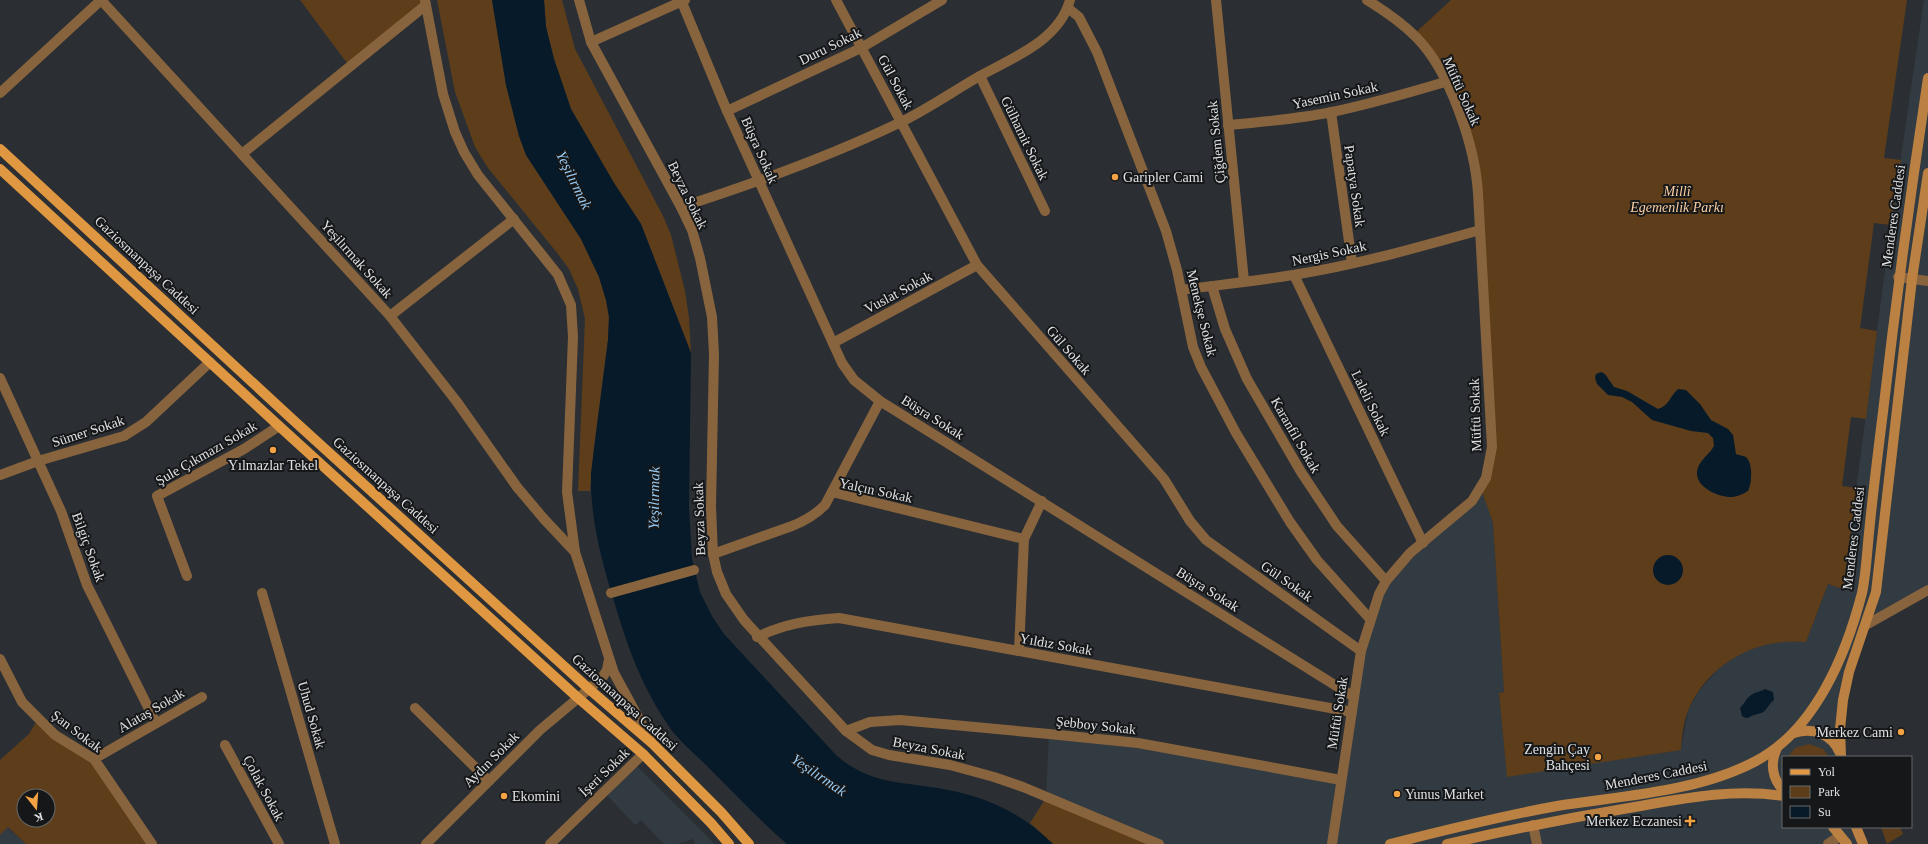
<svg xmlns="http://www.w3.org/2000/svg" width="1928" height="844" font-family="Georgia,serif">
<rect width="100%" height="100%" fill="#2b2f33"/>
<g fill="#333b42">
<polygon points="1924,0 1928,0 1928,590 1866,625 1849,672 1841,757 1783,757 1783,827 1856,827 1863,844 1159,844 1046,798 1049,734 1341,780 1361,651 1386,581 1481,489 1493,523 1504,692 1499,693 1507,776 1681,750 1688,711 1698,692 1720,667 1747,650 1772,643 1790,640 1806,642 1828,584 1843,589 1891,225"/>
<polygon points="634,763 702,831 714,844 695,844 693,839 677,844 664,844 641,820 635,825 604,792"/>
<polygon points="7,827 26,844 0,844 0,835"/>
</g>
<g fill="#5e3e1a" fill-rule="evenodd">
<polygon points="300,0 425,0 350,67"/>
<polygon points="437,0 492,0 506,85 519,136 526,155 581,239 599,277 606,300 609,317 608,340 594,446 590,491 578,491 585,319 578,289 569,269 558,254 488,168 475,147 455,92"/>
<polygon points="544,0 562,0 575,49 663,216 671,235 685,291 689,318 691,353 641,224 614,183 571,109 554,59 546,27"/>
<path d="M1451 0H1907L1884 158 1901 160 1891 225 1874 223 1860 328 1877 331 1866 419 1851 417 1842 486 1857 488 1843 589 1828 584 1806 642C1757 637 1707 664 1688 711 1683 723 1682 737 1681 750L1507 777 1499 693 1504 692 1493 523 1481 489 1490 465 1478 193 1452 95 1413 35Z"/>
<path d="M38 719 82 750 152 844H26L8 827 0 835V760L29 734ZM24 796H48V820H24Z"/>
<polygon points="1809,744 1823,749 1829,757 1788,757 1795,748"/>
<polygon points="1046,798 1159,844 1053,844 1030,823"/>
<polygon points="1881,827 1900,827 1903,834 1887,844"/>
</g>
<g fill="#071a29">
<path d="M492 0H544L546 27 554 59 571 109 614 183 641 224 691 353 689 507 692 559 700 592 712 616 724 634 837 756C872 785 900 781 943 789 985 796 1022 813 1053 844H787C758 819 733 792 706 765 695 754 680 742 670 728 642 687 628 649 614 601 601 559 590 518 591 473L608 340 609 317 606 300 599 277 581 239 526 155 519 136 506 85Z"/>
<path d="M1601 372 1605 374 1614 387 1627 391 1658 409C1669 406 1670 396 1678 389L1686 390 1700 404 1711 420 1728 429 1733 435 1736 454C1739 456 1745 455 1747 458 1753 465 1752 484 1748 491 1743 494 1739 496 1733 497 1720 498 1695 488 1697 471 1699 460 1709 455 1714 446L1713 438 1708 433 1691 431 1652 420 1632 402 1622 397 1608 395 1597 384 1595 378 1596 374Z"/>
<circle cx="1668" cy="570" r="15"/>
<path d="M1765 689 1773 692 1774 700C1764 709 1769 712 1754 715 1748 717 1748 720 1742 716L1740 708C1744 704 1746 699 1750 696 1754 692 1760 692 1765 689Z"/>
</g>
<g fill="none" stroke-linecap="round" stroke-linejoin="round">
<g stroke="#88643e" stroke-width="10">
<polyline points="101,0 390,316 457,402 517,487 544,519 575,552"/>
<polyline points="425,0 443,94 455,132 464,152 478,175 558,275 571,305 573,337 567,492 575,552 614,673 651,741"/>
<polyline points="579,0 591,42 681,207 692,230 700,258 712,317 714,354 711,507 713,554 717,572 726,594 744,620 846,731 872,750 889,755 950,765 994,777 1023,787 1159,844"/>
<polyline points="681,0 727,111 842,363 854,380 880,401 1354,697"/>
<polyline points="836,0 977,265 1164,479 1190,521 1206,540 1361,651"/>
<polyline points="1216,0 1244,281"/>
<polyline points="1068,8 1079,17 1097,52 1166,231 1177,270 1193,347 1201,367 1236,433 1290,522 1317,560 1370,619"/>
<polyline points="591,42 685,0"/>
<polyline points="980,76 1045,211"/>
<polyline points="0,93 101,0"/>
<polyline points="727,111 861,48 942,0"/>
<polyline points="1331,112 1352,263"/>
<path d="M1228 125C1263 122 1298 119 1332 112 1370 104 1408 93 1445 82"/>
<polyline points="242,154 426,5"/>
<path d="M681 207C756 183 828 157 899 123 926 110 952 92 978 77 1012 58 1059 41 1070 0"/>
<polyline points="1294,275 1423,543"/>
<polyline points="1898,277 1928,281"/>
<polyline points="1212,286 1225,329 1247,379 1301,472 1337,526 1386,581"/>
<path d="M1181 290C1219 285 1256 281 1293 275 1357 265 1419 247 1480 230"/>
<polyline points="390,316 514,219"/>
<polyline points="833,343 977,265"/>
<polyline points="0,378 61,511 87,585 156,723"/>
<polyline points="0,475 38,461 124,436 146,422 210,362"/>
<polyline points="832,492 1024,539"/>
<path d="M713 554 792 526C805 521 815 515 825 505L880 401"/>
<polyline points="187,576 157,496 244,449 279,426"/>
<polyline points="262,593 335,844"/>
<polyline points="611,593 694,570"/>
<polyline points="1866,625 1928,590"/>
<path d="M757 637C784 624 809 620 839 618L1352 712"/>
<polyline points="1019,651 1024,539 1042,501"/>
<polyline points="0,659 22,702 55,735 94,759 152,844"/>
<polyline points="415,708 489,781"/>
<polyline points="846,731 870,722 900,720 1049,734 1138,743 1341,780"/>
<polyline points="225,745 279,844"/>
<polyline points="94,759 202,697"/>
<polyline points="1533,825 1537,844"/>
<polyline points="426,844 540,730 602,678 607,670 609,659"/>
<polyline points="550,844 643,754"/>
<path d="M1332 844 1361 651 1379 594 1386 581 1410 553 1472 501 1486 478 1492 447 1478 193C1475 146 1450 71 1416 37 1401 22 1385 11 1367 0"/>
<polyline points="1828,844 1840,836"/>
</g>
<g stroke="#ba8142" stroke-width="10">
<path d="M1794 733C1813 727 1832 734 1840 753"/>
<path d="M1777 748C1770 763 1772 778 1783 790"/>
<polyline points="1841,756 1840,729 1843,700 1849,672 1876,592 1912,279 1928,173"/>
<polyline points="1833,827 1847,844"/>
<polyline points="1856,827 1863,844"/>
<path d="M1390 844C1445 830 1501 816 1557 806 1621 796 1698 792 1756 761 1815 730 1846 655 1862 593 1866 574 1867 552 1869 533 1873 492 1878 452 1883 412 1896 300 1911 189 1928 78"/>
<path d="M1447 844C1508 830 1568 818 1629 808 1681 799 1731 788 1783 796"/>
</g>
<g stroke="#e09741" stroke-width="10">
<polyline points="0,149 292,419 589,689 653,744 721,812 749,844"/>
<polyline points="0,169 279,426 577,697 643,754 711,823 729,844"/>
</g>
</g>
<g fill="#f4a344" stroke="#151719" stroke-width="1.5">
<circle cx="1115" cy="177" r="4"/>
<circle cx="273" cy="450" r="4"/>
<circle cx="1901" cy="732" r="4"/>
<circle cx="1598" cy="757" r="4"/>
<circle cx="1397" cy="794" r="4"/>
<circle cx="504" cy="796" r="4"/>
<path d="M1688 815h4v4h4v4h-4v4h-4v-4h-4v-4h4z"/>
</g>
<g text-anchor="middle" stroke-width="4" stroke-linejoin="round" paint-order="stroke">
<g font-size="14" fill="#dfe1e3" stroke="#151719">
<text transform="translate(830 46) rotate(-26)" y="5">Duru Sokak</text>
<text transform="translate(896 82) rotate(62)" y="5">Gül Sokak</text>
<text transform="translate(1462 91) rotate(66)" y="5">Müftü Sokak</text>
<text transform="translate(1335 95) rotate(-12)" y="5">Yasemin Sokak</text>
<text transform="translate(1025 138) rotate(64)" y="5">Gülhamit Sokak</text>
<text transform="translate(1216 142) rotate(-96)" y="5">Çiğdem Sokak</text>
<text transform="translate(760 150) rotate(66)" y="5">Büşra Sokak</text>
<text transform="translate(1355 186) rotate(82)" y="5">Papatya Sokak</text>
<text transform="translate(688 195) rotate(64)" y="5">Beyza Sokak</text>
<text transform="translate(1893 216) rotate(-82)" y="5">Menderes Caddesi</text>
<text transform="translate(1329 253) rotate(-12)" y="5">Nergis Sokak</text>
<text transform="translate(357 259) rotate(48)" y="5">Yeşilırmak Sokak</text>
<text transform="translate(147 265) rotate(43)" y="5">Gaziosmanpaşa Caddesi</text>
<text transform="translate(898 292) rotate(-28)" y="5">Vuslat Sokak</text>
<text transform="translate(1202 313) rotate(76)" y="5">Menekşe Sokak</text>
<text transform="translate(1069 350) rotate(49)" y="5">Gül Sokak</text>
<text transform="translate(1371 403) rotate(64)" y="5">Laleli Sokak</text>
<text transform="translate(1475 415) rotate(-92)" y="5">Müftü Sokak</text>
<text transform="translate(933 417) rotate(32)" y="5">Büşra Sokak</text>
<text transform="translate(88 431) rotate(-18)" y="5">Sümer Sokak</text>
<text transform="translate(1296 435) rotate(60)" y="5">Karanfil Sokak</text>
<text transform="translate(206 453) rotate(-30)" y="5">Şule Çıkmazı Sokak</text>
<text transform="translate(386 485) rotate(42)" y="5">Gaziosmanpaşa Caddesi</text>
<text transform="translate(876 490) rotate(12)" y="5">Yalçın Sokak</text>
<text transform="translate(699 519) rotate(-92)" y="5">Beyza Sokak</text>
<text transform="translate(1853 538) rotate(-83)" y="5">Menderes Caddesi</text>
<text transform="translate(89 547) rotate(70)" y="5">Bilgiç Sokak</text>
<text transform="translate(1287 581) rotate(35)" y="5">Gül Sokak</text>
<text transform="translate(1208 589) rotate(32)" y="5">Büşra Sokak</text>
<text transform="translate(1056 644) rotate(10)" y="5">Yıldız Sokak</text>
<text transform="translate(625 702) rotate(42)" y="5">Gaziosmanpaşa Caddesi</text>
<text transform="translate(151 710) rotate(-30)" y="5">Alataş Sokak</text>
<text transform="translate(1337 713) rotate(-81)" y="5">Müftü Sokak</text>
<text transform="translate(312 715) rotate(74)" y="5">Uhud Sokak</text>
<text transform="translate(1096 725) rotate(6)" y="5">Şebboy Sokak</text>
<text transform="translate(77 731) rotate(37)" y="5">Şan Sokak</text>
<text transform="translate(929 748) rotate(11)" y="5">Beyza Sokak</text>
<text transform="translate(491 759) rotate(-45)" y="5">Aydın Sokak</text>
<text transform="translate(604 772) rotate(-44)" y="5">İşeri Sokak</text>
<text transform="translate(1656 775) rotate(-11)" y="5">Menderes Caddesi</text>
<text transform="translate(264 788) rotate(62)" y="5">Çolak Sokak</text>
</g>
<g font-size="14" fill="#dfe1e3" stroke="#151719" text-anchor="start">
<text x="1123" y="182">Garipler Cami</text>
<text x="273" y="470" text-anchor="middle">Yılmazlar Tekel</text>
<text x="1893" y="737" text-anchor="end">Merkez Cami</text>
<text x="1590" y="754" text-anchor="end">Zengin Çay<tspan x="1590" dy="16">Bahçesi</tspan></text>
<text x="1405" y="799">Yunus Market</text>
<text x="512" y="801">Ekomini</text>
<text x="1682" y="826" text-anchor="end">Merkez Eczanesi</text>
</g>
<g font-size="14" font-style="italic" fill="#f9cda1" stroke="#151719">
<text x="1677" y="196">Millî<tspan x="1677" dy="16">Egemenlik Parkı</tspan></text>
</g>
<g font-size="15" font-style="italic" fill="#98c9f0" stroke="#151719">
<text transform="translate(574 180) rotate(64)" y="5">Yeşilırmak</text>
<text transform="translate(654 498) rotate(-89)" y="5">Yeşilırmak</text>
<text transform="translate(819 775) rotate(34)" y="5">Yeşilırmak</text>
</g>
</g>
<rect x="1782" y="756" width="130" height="72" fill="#151719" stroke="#66686a"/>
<rect x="1790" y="769" width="20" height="6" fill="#e09741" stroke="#66686a"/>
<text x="1818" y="776" font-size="12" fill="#dfe1e3">Yol</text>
<rect x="1790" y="786" width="20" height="12" fill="#5e3e1a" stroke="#66686a"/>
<text x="1818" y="796" font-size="12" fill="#dfe1e3">Park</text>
<rect x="1790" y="806" width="20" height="12" fill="#071a29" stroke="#66686a"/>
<text x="1818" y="816" font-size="12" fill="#dfe1e3">Su</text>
<g transform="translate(36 808) rotate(163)"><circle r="19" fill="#151719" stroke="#66686a"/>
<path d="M0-3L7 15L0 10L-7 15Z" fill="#f4a344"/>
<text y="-6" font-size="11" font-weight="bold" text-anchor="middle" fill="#dfe1e3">K</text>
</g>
</svg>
